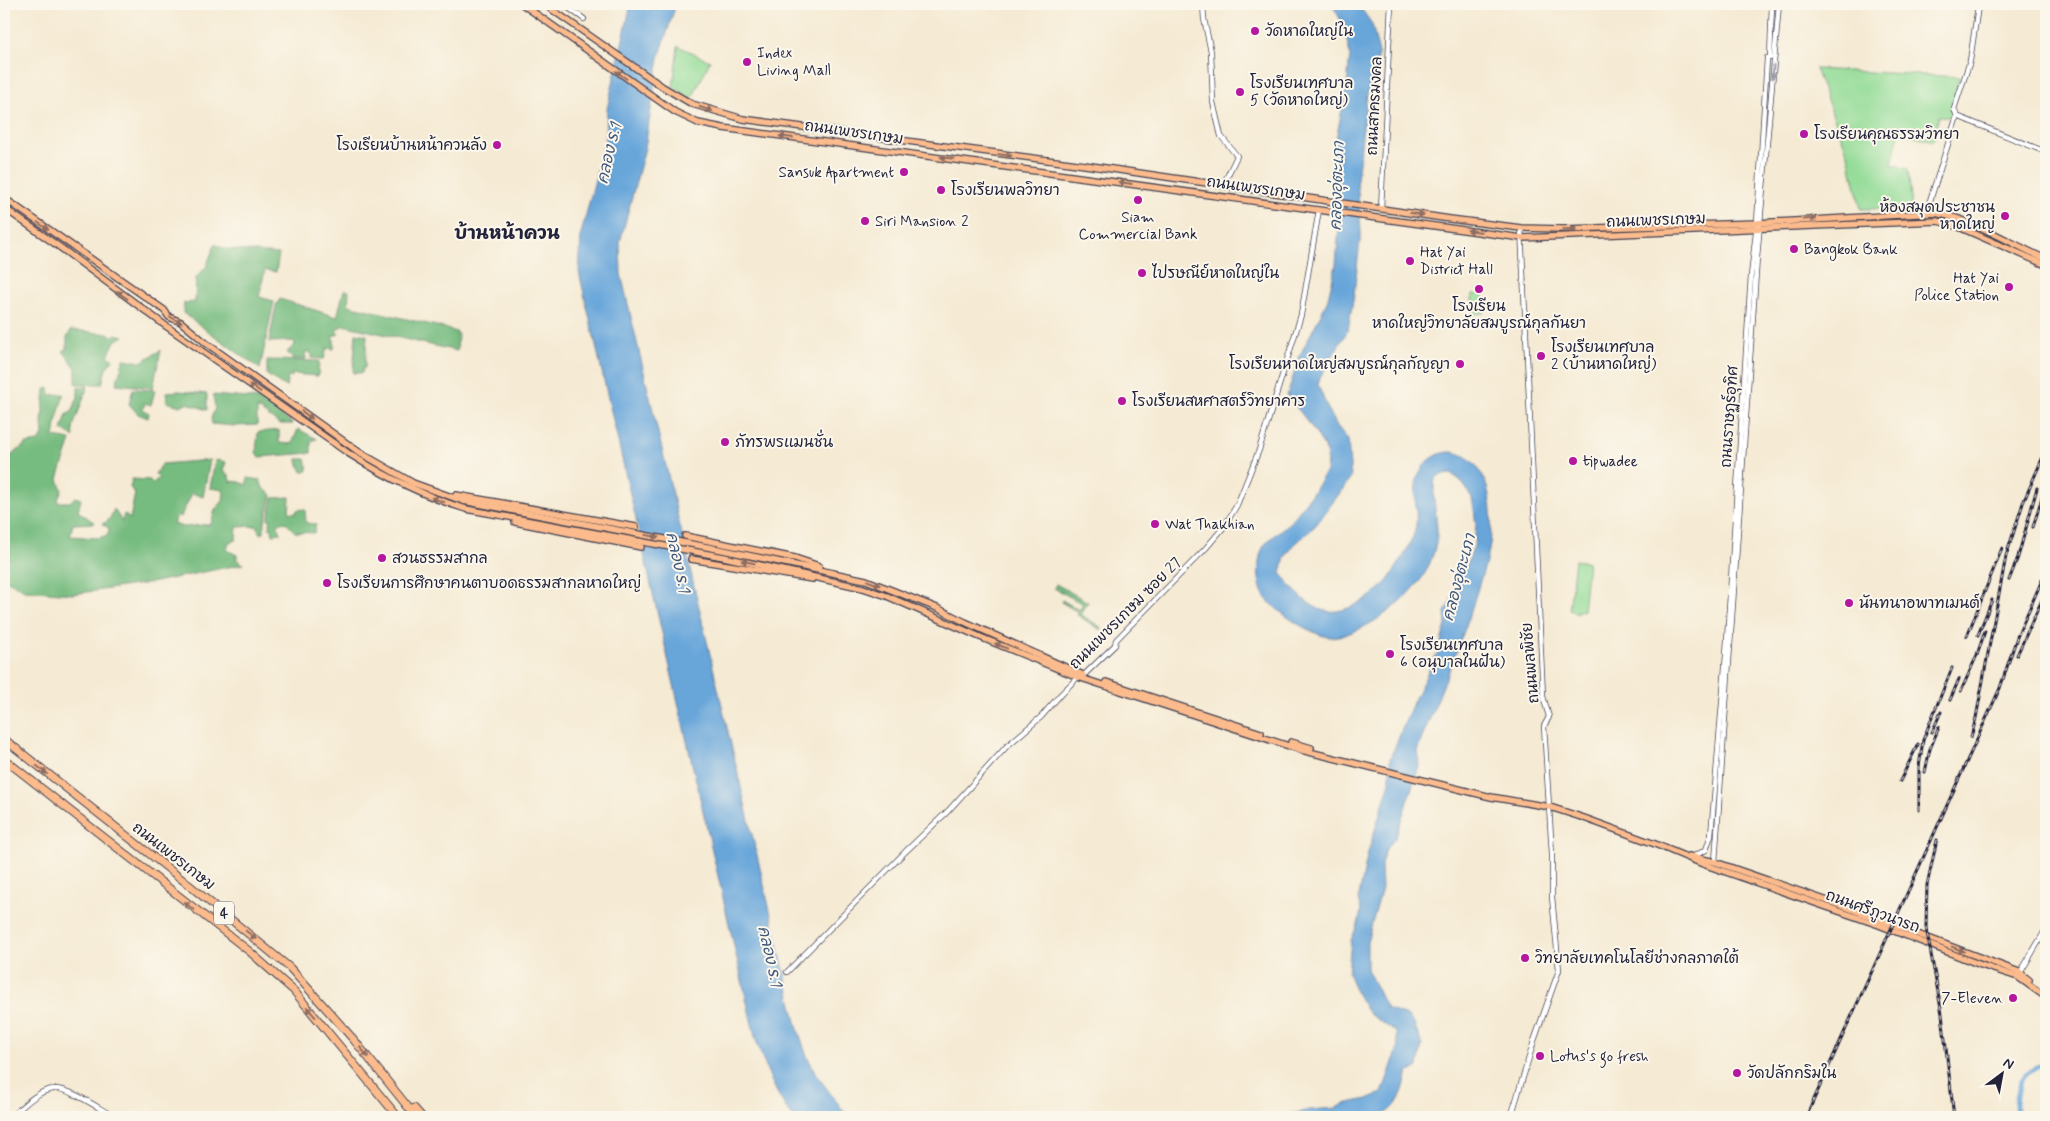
<svg xmlns="http://www.w3.org/2000/svg" width="2050" height="1121" font-family="Mynerve,'Playpen Sans Thai',sans-serif">
<rect width="100%" height="100%" fill="#fbf7ec"/>
<filter id="ink" filterUnits="userSpaceOnUse"><feTurbulence type="fractalNoise" baseFrequency=".02" numOctaves="2"/><feDisplacementMap in="SourceGraphic" scale="10" xChannelSelector="R" yChannelSelector="G"/><feConvolveMatrix kernelMatrix="1 2 1 2 8 2 1 2 1" color-interpolation-filters="sRGB"/></filter>
<filter id="wash" filterUnits="userSpaceOnUse"><feTurbulence type="fractalNoise" baseFrequency=".0096" numOctaves="4" result="noise"/><feDisplacementMap in="SourceGraphic" scale="20" xChannelSelector="R" yChannelSelector="G"/><feGaussianBlur stdDeviation="1.12" result="paint"/><feColorMatrix in="noise" values="0 0 0 0 0 0 0 0 0 0 0 0 0 0 0 0 0 1.4 0 .05"/><feComposite in="paint" operator="in"/></filter>
<g filter="url(#wash)">
<rect width="100%" height="100%" fill="#f5ead3"/>
<g fill="#93db96" stroke="#5a7e68">
<polygon points="678,46 710,61 692,98 673,87"/>
<polygon points="1815,69 1960,77 1951,110 1954,117 1939,116 1933,141 1899,132 1892,164 1908,169 1912,208 1861,209 1848,154"/>
<polygon points="1483,294 1484,313 1473,314 1472,295"/>
<polygon points="1575,560 1588,562 1583,611 1578,610 1578,613 1569,610"/>
</g>
<g fill="#76bb7f" stroke="#4c6e5d">
<polygon points="215,244 225,249 279,254 276,272 265,270 259,297 274,301 260,369 183,313 184,303 195,302 196,278 206,267"/>
<polygon points="344,290 349,291 348,305 449,329 458,333 457,351 343,325 336,331 339,334 332,336 334,340 334,349 327,348 324,359 311,358 310,352 305,352 306,359 293,359 287,352 295,345 294,341 269,342 276,305 280,299 337,317"/>
<polygon points="71,330 110,334 112,337 115,334 124,336 115,341 108,356 113,359 106,369 102,384 76,384 76,368 63,351 67,349 67,338"/>
<polygon points="356,333 367,335 365,368 363,368 362,373 353,373"/>
<polygon points="161,350 153,388 116,384 124,359 141,362"/>
<polygon points="267,360 319,361 318,376 292,374 292,377 288,377 286,387 267,375"/>
<polygon points="88,386 73,427 74,437 62,430 67,414 72,412 78,397 78,387"/>
<path d="M49 388 50 395 64 394 57 418 54 437 71 440 58 479 62 490 57 502H70L75 497 81 499 78 511 95 523 73 524 70 536 98 538 108 535 109 528 102 524C110 521 111 516 114 509L122 522 124 514 130 519 135 493 130 488 132 479 150 480 153 483 159 478 155 474 162 464 210 460 203 497 192 493C189 501 184 508 181 517L177 516 173 524 184 527 211 524 215 510 223 501 224 490 210 488 215 460 226 462 223 471 229 475 230 481 240 482 246 485 248 478 260 480 263 488 272 495 264 525V533L260 534 257 526 237 527 236 540 229 542 227 550 239 556 235 558 243 564 150 583 73 594 24 590 4 579V461L26 444 38 442 43 435 42 422 45 389Z"/>
<polygon points="133,389 155,390 151,405 145,403 143,410 149,413 148,418 138,414 129,404"/>
<polygon points="179,391 207,394 207,410 187,403 180,406 167,402 166,392"/>
<polygon points="213,395 260,399 293,424 279,424 257,408 257,425 234,426 212,424 211,418 215,408"/>
<polygon points="298,429 317,439 311,441 311,453 259,457 256,452 258,432 279,430 279,443 292,444"/>
<polygon points="297,459 306,459 308,471 302,472"/>
<polygon points="290,497 289,512 296,513 297,510 305,509 306,523 316,524 314,533 295,532 285,522 277,524 281,533 273,534 272,528 269,528 271,520 268,519 273,498"/>
<polygon points="1056,584 1088,602 1080,614 1102,628 1101,630 1077,615 1078,612 1061,602 1062,600 1079,610 1083,604 1054,588"/>
</g>
<g fill="#67a6da" stroke="#44648a">
<path d="M631 4H676L659 58 645 148 620 242 621 274 797 1026 806 1054 816 1074 848 1117H793C774 1094 765 1065 755 1037L579 272 581 234 606 137 607 109Z"/>
<path d="M1329 4H1358L1372 24 1379 54 1367 94 1357 179 1361 232 1354 295 1348 330 1320 377 1318 385 1327 407 1337 426 1348 440 1351 478 1316 525 1294 545 1285 557 1281 573C1290 587 1304 602 1319 609 1340 619 1376 596 1388 580 1396 570 1410 545 1414 534 1421 513 1409 490 1421 470 1427 460 1439 451 1452 452 1492 458 1494 514 1490 544 1488 559 1482 574 1478 588 1462 643 1439 695 1418 748L1419 767 1395 838 1385 851 1381 864 1382 888 1367 942V969L1387 1009 1407 1016 1414 1024 1422 1044 1418 1067 1408 1073C1402 1094 1399 1112 1375 1117H1276L1310 1110 1337 1108 1344 1104 1367 1099 1382 1093 1398 1048 1396 1032 1369 1014 1358 996 1348 973 1351 940 1358 924 1361 911 1358 900 1368 852 1390 782V759L1414 700 1438 652 1446 625 1445 612 1460 583 1474 546 1476 525 1474 509 1472 498 1466 488 1459 479 1451 474 1440 475 1435 479C1432 496 1436 511 1437 528 1438 540 1434 554 1429 565 1417 595 1365 635 1332 637 1315 638 1275 611 1265 597 1257 586 1256 558 1264 546 1271 536 1283 529 1292 520 1297 515 1324 477 1326 471 1327 466 1327 456 1326 452 1321 437 1298 409 1287 396L1300 355 1327 302 1336 265 1339 225 1333 193 1336 139 1347 84 1350 55 1344 26 1333 6Z"/>
</g>
<g fill="none" stroke-linecap="round" stroke-linejoin="round">
<path stroke="#67a6da" stroke-width="4.5" d="M2018 1117C2013 1108 2018 1083 2026 1075 2031 1070 2040 1066 2046 1062"/>
</g>
</g>
<g filter="url(#ink)">
<g fill="none" stroke-linecap="round" stroke-linejoin="round">
<g stroke="#424052" stroke-width="6">
<g id="minor">
<polyline points="563,4 584,19"/>
<polyline points="1203,4 1204,19 1211,52 1213,102 1221,136 1237,156 1223,185"/>
<polyline points="1957,116 1954,109 1970,61 1978,6"/>
<polyline points="1957,116 2046,152"/>
<polyline points="1381,209 1391,4"/>
<polyline points="1926,213 1957,116"/>
<polyline points="1694,856 1706,850 1711,835 1726,655 1751,276 1757,223 1767,58 1770,58 1772,4"/>
<polyline points="1715,862 1757,258 1779,4"/>
<polyline points="787,972 905,852 948,811 1007,746 1041,717 1061,694 1078,677 1084,675 1115,645 1116,640 1206,548 1223,528 1237,505 1259,450 1301,315 1319,210"/>
<polyline points="2019,975 2046,929"/>
<path d="M11 1117C22 1107 38 1090 54 1089 69 1087 101 1110 115 1117"/>
<polyline points="1511,1117 1534,1041 1559,970 1552,897 1552,854 1544,726 1549,717 1543,696 1521,228"/>
</g>
</g>
<g stroke="#424052" stroke-width="8">
<g id="major">
<polyline points="522,4 675,112 698,123 723,128 1522,238 1938,221 1959,227 2046,265"/>
<path d="M544 4 663 87 692 104 743 119 1085 165 1450 219 1521 228 1563 229 1757 223 1935 213C1976 220 2009 243 2046 259"/>
<polyline points="4,198 164,310 169,317 181,322 206,343 359,452 413,483 463,501 723,550 866,580 937,608 965,622 1083,675"/>
<path d="M4 208 61 248 166 326 348 453C386 477 423 496 466 509L724 557 863 588 887 596 980 637 1078 677 1301 750 1491 797 1550 807 1584 818 1655 844 1703 864 1879 925 1981 965 2018 977 2046 997"/>
<polyline points="456,495 636,527"/>
<polyline points="515,522 641,547"/>
<polyline points="685,536 795,558 819,566"/>
<polyline points="691,559 812,579"/>
<polyline points="1106,682 1261,733"/>
<polyline points="1291,742 1311,748"/>
<polyline points="1689,856 1715,862 1848,908 2019,972 2029,980"/>
</g>
</g>
<g stroke="#424052" stroke-width="9">
<g id="highway">
<polyline points="4,739 189,885 290,968 354,1040 416,1117"/>
<polyline points="4,759 249,951 294,991 398,1117"/>
<polyline points="414,1108 422,1117"/>
</g>
</g>
<use href="#minor" stroke="#fff" stroke-width="4.5"/>
<use href="#major" stroke="#fbbb8d" stroke-width="5.5"/>
<use href="#highway" stroke="#fbbb8d" stroke-width="7"/>
<g stroke="#22223b" stroke-width="3">
<g id="rail">
<polyline points="2033,527 2046,484"/>
<polyline points="2009,580 2018,557 2037,488"/>
<polyline points="1978,635 1992,600"/>
<polyline points="1967,636 2002,548"/>
<polyline points="2017,655 2046,591"/>
<polyline points="1961,691 1977,655 1985,631"/>
<polyline points="1950,700 1959,679"/>
<polyline points="1932,732 1941,712"/>
<polyline points="1971,737 1976,718 2006,556 2023,503 2046,450"/>
<polyline points="1925,772 1930,749 1939,727"/>
<polyline points="1900,781 1918,744"/>
<polyline points="1919,810 1919,767 1923,740 1952,668"/>
<polyline points="1937,840 1927,885 1926,927 1942,1014 1954,1117"/>
<polyline points="1806,1117 2000,688 2017,637 2046,571"/>
</g>
</g>
<use href="#rail" stroke="#fbf7ec" stroke-width="1" stroke-dasharray="4" stroke-linecap="butt"/>
</g>
<defs><path id="oneway-solid" d="M-6-.8H1V-3.2L6.5 0L1 3.2V.8H-6Z" transform="scale(1.25)"/></defs>
<use fill="#9c9ca7" href="#oneway-solid" transform="translate(1773 72) rotate(95)"/>
<g fill="#8e6e64">
<use href="#oneway-solid" transform="translate(621 75) rotate(-145)"/>
<use href="#oneway-solid" transform="translate(706 109) rotate(18)"/>
<use href="#oneway-solid" transform="translate(786 137) rotate(-173)"/>
<use href="#oneway-solid" transform="translate(1005 155) rotate(7)"/>
<use href="#oneway-solid" transform="translate(947 158) rotate(-172)"/>
<use href="#oneway-solid" transform="translate(1125 183) rotate(-172)"/>
<use href="#oneway-solid" transform="translate(1417 214) rotate(9)"/>
<use href="#oneway-solid" transform="translate(1810 219) rotate(-3)"/>
<use href="#oneway-solid" transform="translate(43 226) rotate(35)"/>
<use href="#oneway-solid" transform="translate(1570 229) rotate(-1)"/>
<use href="#oneway-solid" transform="translate(1474 231) rotate(-173)"/>
<use href="#oneway-solid" transform="translate(122 295) rotate(-144)"/>
<use href="#oneway-solid" transform="translate(176 320) rotate(30)"/>
<use href="#oneway-solid" transform="translate(255 388) rotate(-145)"/>
<use href="#oneway-solid" transform="translate(307 415) rotate(36)"/>
<use href="#oneway-solid" transform="translate(438 500) rotate(-161)"/>
<use href="#oneway-solid" transform="translate(652 536) rotate(10)"/>
<use href="#oneway-solid" transform="translate(748 562) rotate(-168)"/>
<use href="#oneway-solid" transform="translate(874 583) rotate(21)"/>
<use href="#oneway-solid" transform="translate(1001 646) rotate(-158)"/>
<use href="#oneway-solid" transform="translate(42 770) rotate(39)"/>
<use href="#oneway-solid" transform="translate(189 906) rotate(-141)"/>
<use href="#oneway-solid" transform="translate(251 935) rotate(39)"/>
<use href="#oneway-solid" transform="translate(1958 949) rotate(21)"/>
<use href="#oneway-solid" transform="translate(311 1012) rotate(-131)"/>
<use href="#oneway-solid" transform="translate(364 1052) rotate(50)"/>
</g>
</g>
<g fill="#b5179e" stroke="#fbf7ec" stroke-width="2">
<circle cx="1255" cy="31" r="5"/>
<circle cx="747" cy="62" r="5"/>
<circle cx="1240" cy="92" r="5"/>
<circle cx="1804" cy="134" r="5"/>
<circle cx="497" cy="145" r="5"/>
<circle cx="904" cy="172" r="5"/>
<circle cx="941" cy="190" r="5"/>
<circle cx="1138" cy="200" r="5"/>
<circle cx="2005" cy="216" r="5"/>
<circle cx="865" cy="221" r="5"/>
<circle cx="1794" cy="249" r="5"/>
<circle cx="1410" cy="261" r="5"/>
<circle cx="1142" cy="273" r="5"/>
<circle cx="2009" cy="287" r="5"/>
<circle cx="1479" cy="289" r="5"/>
<circle cx="1541" cy="356" r="5"/>
<circle cx="1460" cy="364" r="5"/>
<circle cx="1122" cy="401" r="5"/>
<circle cx="725" cy="442" r="5"/>
<circle cx="1573" cy="461" r="5"/>
<circle cx="1155" cy="524" r="5"/>
<circle cx="382" cy="558" r="5"/>
<circle cx="327" cy="583" r="5"/>
<circle cx="1849" cy="603" r="5"/>
<circle cx="1390" cy="654" r="5"/>
<circle cx="1525" cy="958" r="5"/>
<circle cx="2013" cy="998" r="5"/>
<circle cx="1540" cy="1056" r="5"/>
<circle cx="1737" cy="1073" r="5"/>
</g>
<g text-anchor="middle" stroke-width="4" stroke-linejoin="round" paint-order="stroke">
<rect fill="#fbf7ec" stroke="#636270" stroke-width="1" x="214" y="901.5" width="20" height="23" rx="4"/>
<g font-size="14" font-weight="bold" fill="#22223b">
<text x="224" y="918">4</text>
</g>
<g font-size="15" fill="#22223b" stroke="#fbf7ec" text-anchor="start">
<text x="1265" y="36">วัดหาดใหญ่ใน</text>
<text x="757" y="58">Index<tspan x="757" dy="17">Living Mall</tspan></text>
<text x="1250" y="88">โรงเรียนเทศบาล<tspan x="1250" dy="17">5 (วัดหาดใหญ่)</tspan></text>
<text x="1814" y="139">โรงเรียนคุณธรรมวิทยา</text>
<text x="487" y="150" text-anchor="end">โรงเรียนบ้านหน้าควนลัง</text>
<text x="894" y="177" text-anchor="end">Sansuk Apartment</text>
<text x="951" y="195">โรงเรียนพลวิทยา</text>
<text x="1995" y="212" text-anchor="end">ห้องสมุดประชาชน<tspan x="1995" dy="17">หาดใหญ่</tspan></text>
<text x="1138" y="222" text-anchor="middle">Siam<tspan x="1138" dy="17">Commercial Bank</tspan></text>
<text x="875" y="226">Siri Mansion 2</text>
<text x="1804" y="254">Bangkok Bank</text>
<text x="1420" y="257">Hat Yai<tspan x="1420" dy="17">District Hall</tspan></text>
<text x="1152" y="278">ไปรษณีย์หาดใหญ่ใน</text>
<text x="1999" y="283" text-anchor="end">Hat Yai<tspan x="1999" dy="17">Police Station</tspan></text>
<text x="1479" y="311" text-anchor="middle">โรงเรียน<tspan x="1479" dy="17">หาดใหญ่วิทยาลัยสมบูรณ์กุลกันยา</tspan></text>
<text x="1551" y="352">โรงเรียนเทศบาล<tspan x="1551" dy="17">2 (บ้านหาดใหญ่)</tspan></text>
<text x="1450" y="369" text-anchor="end">โรงเรียนหาดใหญ่สมบูรณ์กุลกัญญา</text>
<text x="1132" y="406">โรงเรียนสหศาสตร์วิทยาคาร</text>
<text x="735" y="447">ภัทรพรแมนชั่น</text>
<text x="1583" y="466">tipwadee</text>
<text x="1165" y="529">Wat Thakhian</text>
<text x="392" y="563">สวนธรรมสากล</text>
<text x="337" y="588">โรงเรียนการศึกษาคนตาบอดธรรมสากลหาดใหญ่</text>
<text x="1859" y="608">นันทนาอพาทเมนต์</text>
<text x="1400" y="650">โรงเรียนเทศบาล<tspan x="1400" dy="17">6 (อนุบาลในฝัน)</tspan></text>
<text x="1535" y="963">วิทยาลัยเทคโนโลยีช่างกลภาคใต้</text>
<text x="2003" y="1003" text-anchor="end">7-Eleven</text>
<text x="1550" y="1061">Lotus's go fresh</text>
<text x="1747" y="1078">วัดปลักกริมใน</text>
</g>
<g font-size="15" fill="#22223b" stroke="#fbf7ec">
<text transform="translate(1374 106) rotate(-87)" y="5">ถนนสาครมงคล</text>
<text transform="translate(854 132) rotate(8)" y="5">ถนนเพชรเกษม</text>
<text transform="translate(1256 188) rotate(8)" y="5">ถนนเพชรเกษม</text>
<text transform="translate(1656 220) rotate(-2)" y="5">ถนนเพชรเกษม</text>
<text transform="translate(1729 417) rotate(-86)" y="5">ถนนราษฏร์อุทิศ</text>
<text transform="translate(1125 613) rotate(-45)" y="5">ถนนเพชรเกษม ซอย 27</text>
<text transform="translate(1530 663) rotate(-95)" y="5">ถนนพลพิชัย</text>
<text transform="translate(174 856) rotate(38)" y="5">ถนนเพชรเกษม</text>
<text transform="translate(1873 911) rotate(20)" y="5">ถนนศรีภูวนารถ</text>
</g>
<g font-size="16" font-style="italic" fill="#3e577b" stroke="#fbf7ec">
<text transform="translate(608 153) rotate(-77)" y="6">คลอง ร.1</text>
<text transform="translate(1336 186) rotate(-88)" y="6">คลองอุ่ตะเภา</text>
<text transform="translate(679 562) rotate(77)" y="6">คลอง ร.1</text>
<text transform="translate(1458 577) rotate(-75)" y="6">คลองอุ่ตะเภา</text>
<text transform="translate(771 956) rotate(77)" y="6">คลอง ร.1</text>
</g>
<g font-size="18" font-weight="bold" fill="#22223b" stroke="#fbf7ec">
<text x="507" y="239">บ้านหน้าควน</text>
</g>
</g>
<rect width="2050" height="1121" fill="none" stroke="#fbf7ec" stroke-width="20"/>
<g transform="translate(2002 1074) rotate(32)" stroke="#fbf7ec" stroke-width="4" paint-order="stroke">
<path d="M0-4L9 19L0 12L-9 19Z" fill="#22223b"/>
<text y="-8" font-size="14" font-weight="bold" text-anchor="middle" fill="#22223b">N</text>
</g>
</svg>
